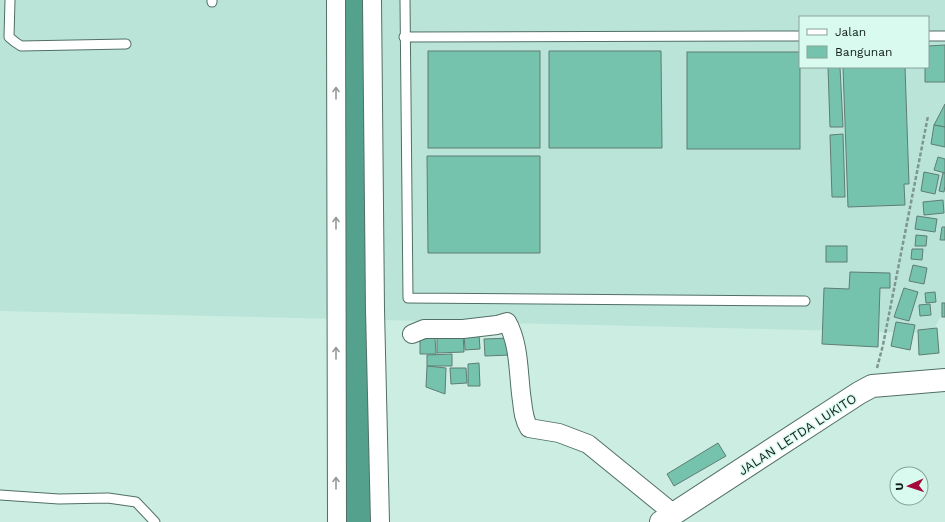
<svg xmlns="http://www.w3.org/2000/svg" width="945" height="522" font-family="'Work Sans',sans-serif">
<rect width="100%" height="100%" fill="#ccede2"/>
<path fill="#bae4d7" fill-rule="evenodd" d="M0 0H945V308L932 333 0 311ZM800 17H928V67H800Z"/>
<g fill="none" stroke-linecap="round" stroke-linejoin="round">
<polyline stroke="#54a18d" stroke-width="28" points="353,0 359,522"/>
</g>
<g fill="#75c3ad" stroke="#5f7d73">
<polygon points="945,45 945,82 925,82 925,67 928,67 928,46"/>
<rect x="428" y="51" width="112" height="97"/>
<polygon points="549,51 661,51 662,148 549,148"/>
<rect x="687" y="52" width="113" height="97"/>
<polygon points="828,67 840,67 843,127 830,127"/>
<polygon points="843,67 905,67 909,184 904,184 905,205 848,207"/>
<polygon points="945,104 945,127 934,125"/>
<polygon points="934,125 945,127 945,147 931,144"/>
<polygon points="843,134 845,197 832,197 830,135"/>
<polygon points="427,156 540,156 540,253 428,253"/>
<polygon points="938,157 945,159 945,173 934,170"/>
<polygon points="924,172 939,175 935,194 921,191"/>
<polygon points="943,173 945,173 945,186 944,192 939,191"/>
<polygon points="943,200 944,213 924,215 923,202"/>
<polygon points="917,216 937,219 935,232 915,229"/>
<polygon points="942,227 945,227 945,240 940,240"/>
<polygon points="916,235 927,236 926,246 915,246"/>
<rect x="826" y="246" width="21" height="16"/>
<polygon points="912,249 923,249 922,260 911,259"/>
<polygon points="913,265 927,268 924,284 909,281"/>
<polygon points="850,272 890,273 890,288 880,288 878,347 822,344 824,288 849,289"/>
<polygon points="904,288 918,292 909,321 894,317"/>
<polygon points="935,292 936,302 926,303 925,293"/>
<rect x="942" y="303" width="3" height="14"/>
<polygon points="930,304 931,315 920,316 919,305"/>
<polygon points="896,322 915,325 910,350 891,346"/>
<polygon points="937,328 939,353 919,355 918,330"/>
<polygon points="463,334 464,352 437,353 437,335"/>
<polygon points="464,334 479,334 480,349 465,350"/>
<polygon points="435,338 436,354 420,354 420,339"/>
<polygon points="511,338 511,355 485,356 484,339"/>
<polygon points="452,354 452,366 427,366 427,355"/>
<polygon points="479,363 480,386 468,386 468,364"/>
<polygon points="427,366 446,368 445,394 426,387"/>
<polygon points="450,368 466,368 467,383 451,384"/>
<polygon points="718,443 726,456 674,486 667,474"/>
</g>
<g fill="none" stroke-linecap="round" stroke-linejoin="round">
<g stroke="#516f66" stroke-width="11">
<g id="service">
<polyline points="10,0 9,37 15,42 21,46 126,44"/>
<polyline points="212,0 212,2"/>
<polyline points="405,0 408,298 805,301"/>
<polyline points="928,36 945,36"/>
<polyline points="404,37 800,36"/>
<polyline points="0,495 59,499 108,498 136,502 155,522"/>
</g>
</g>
<g stroke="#516f66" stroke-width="20">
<g id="minor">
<polyline points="336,0 337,522"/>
<polyline points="372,0 375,310 380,522"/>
<path d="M412 334 424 329H463L497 325 507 322C520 345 518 375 522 401 523 410 524 420 529 428L559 433 588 444 674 514"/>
</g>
</g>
<g stroke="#516f66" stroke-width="24">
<polyline id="tertiary" points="661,522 859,393 872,386 945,380"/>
</g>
<polyline stroke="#7e968f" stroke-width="2.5" stroke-dasharray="4 2" stroke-linecap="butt" points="877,368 883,345 928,116"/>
<use href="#service" stroke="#fff" stroke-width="9"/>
<use href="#minor" stroke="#fff" stroke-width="18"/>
<use href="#tertiary" stroke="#fff" stroke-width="22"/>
</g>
<defs><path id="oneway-shaft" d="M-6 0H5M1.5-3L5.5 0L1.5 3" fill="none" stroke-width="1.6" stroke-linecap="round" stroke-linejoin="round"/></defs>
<g stroke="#949a98">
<use href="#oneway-shaft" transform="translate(336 93) rotate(-90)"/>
<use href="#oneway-shaft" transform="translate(336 223) rotate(-90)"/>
<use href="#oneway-shaft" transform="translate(336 353) rotate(-90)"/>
<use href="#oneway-shaft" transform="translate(336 483) rotate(-90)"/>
</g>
<g text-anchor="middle" stroke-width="3" stroke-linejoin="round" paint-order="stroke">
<g font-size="13" fill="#121e1b" stroke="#d9faef">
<text transform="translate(797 434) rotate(-33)" y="5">JALAN LETDA LUKITO</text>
</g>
</g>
<rect x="799" y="16" width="130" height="52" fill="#d9faef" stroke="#89a29a"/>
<rect x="807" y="29" width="20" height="6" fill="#ffffff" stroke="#89a29a"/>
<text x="835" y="36" font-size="12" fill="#121e1b">Jalan</text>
<rect x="807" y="46" width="20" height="12" fill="#75c3ad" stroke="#89a29a"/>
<text x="835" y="56" font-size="12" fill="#121e1b">Bangunan</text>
<g transform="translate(909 486) rotate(267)"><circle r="19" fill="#d9faef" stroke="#89a29a"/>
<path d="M0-3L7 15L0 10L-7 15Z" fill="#a4083a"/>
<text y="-6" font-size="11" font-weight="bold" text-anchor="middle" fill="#121e1b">U</text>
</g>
</svg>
